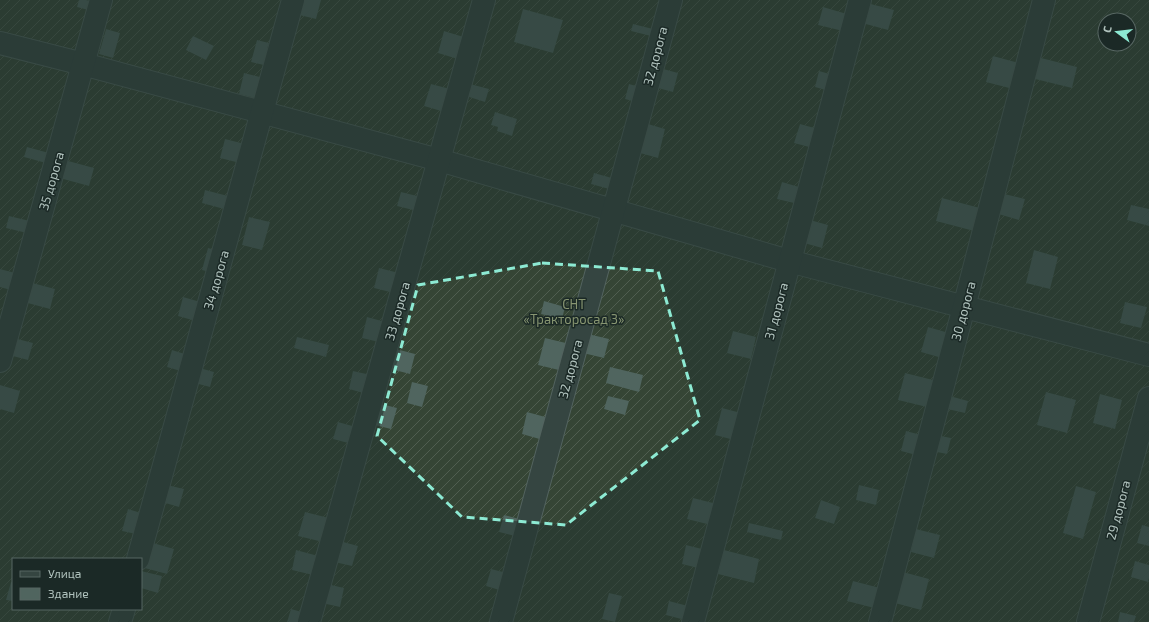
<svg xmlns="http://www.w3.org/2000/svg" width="1149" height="622" font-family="'Exo 2',sans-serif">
<defs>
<pattern id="garden-furrows" width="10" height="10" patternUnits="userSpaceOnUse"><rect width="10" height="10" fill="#354535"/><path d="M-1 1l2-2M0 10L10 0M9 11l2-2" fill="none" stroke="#505e50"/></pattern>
</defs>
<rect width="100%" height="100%" fill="#22342f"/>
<path fill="url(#garden-furrows)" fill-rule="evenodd" d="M0 0H1149V622H0ZM1105 20H1129V44H1105ZM13 559H141V609H13Z"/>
<g fill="#50655f">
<polygon points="79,0 86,0 94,2 92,11 77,7"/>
<polygon points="298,0 321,0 316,19 295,14"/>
<polygon points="867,3 894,10 888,30 862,23"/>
<polygon points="823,7 847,14 843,31 818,25"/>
<polygon points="523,9 563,20 553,53 514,42"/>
<polygon points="633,24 657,30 655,37 631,31"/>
<polygon points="106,29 120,33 113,58 99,54"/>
<polygon points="444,31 467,38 461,60 438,53"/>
<polygon points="193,36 214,46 206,60 186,50"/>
<polygon points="257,40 269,43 267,49 272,50 268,66 251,62"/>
<polygon points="993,56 1019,63 1013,89 986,82"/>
<polygon points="1037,57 1077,67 1072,88 1031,78"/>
<polygon points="656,67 678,73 673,92 650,86"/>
<polygon points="819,71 833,75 829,91 815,87"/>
<polygon points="244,73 260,77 255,98 239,94"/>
<polygon points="431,84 454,90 448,113 424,106"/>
<polygon points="470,84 489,89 485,102 466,96"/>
<polygon points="629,84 640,87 636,102 625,99"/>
<polygon points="495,112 517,119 512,136 497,131 498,127 491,125"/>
<polygon points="648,124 665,129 658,158 640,153"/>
<polygon points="800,124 818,129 813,148 794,143"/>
<polygon points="225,139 245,144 240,163 220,158"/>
<polygon points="27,147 49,153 46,163 24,157"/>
<polygon points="61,159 94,168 89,186 56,177"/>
<polygon points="594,173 612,178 609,189 591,184"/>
<polygon points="782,182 799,187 794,203 777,199"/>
<polygon points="205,190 228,196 224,209 202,203"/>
<polygon points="401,192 421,197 417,211 397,206"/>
<polygon points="1000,193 1025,199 1019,220 995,213"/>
<polygon points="942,198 980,208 974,231 936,221"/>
<polygon points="1131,205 1149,209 1149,226 1127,220"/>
<polygon points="9,216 30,221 27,233 6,228"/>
<polygon points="249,217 270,222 262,250 242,245"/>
<polygon points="810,220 828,225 822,248 804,243"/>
<polygon points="208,248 219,251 213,273 202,270"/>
<polygon points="1034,250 1058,257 1050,289 1026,283"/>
<polygon points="379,268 399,273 394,293 374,288"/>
<polygon points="0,269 19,274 14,291 0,287"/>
<polygon points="25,281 55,289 50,309 20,301"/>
<polygon points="183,297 204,303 199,322 178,316"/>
<polygon points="544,301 565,307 562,319 541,314"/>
<polygon points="1125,302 1147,307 1141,328 1120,323"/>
<polygon points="367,317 389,323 383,343 362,338"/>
<polygon points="928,327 949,333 942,358 921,352"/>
<polygon points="733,331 756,337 751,359 727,353"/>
<polygon points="588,334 609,339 604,358 583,353"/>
<polygon points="10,337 33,343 28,360 5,354"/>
<polygon points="297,337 329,345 326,357 294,348"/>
<polygon points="545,338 570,344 563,371 538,365"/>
<polygon points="396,349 415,354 410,374 391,369"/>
<polygon points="172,350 188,355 184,372 167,367"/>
<polygon points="196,367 214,372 210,387 191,382"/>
<polygon points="610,367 643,375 639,392 606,383"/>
<polygon points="353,371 371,375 367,394 349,389"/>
<polygon points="905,373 937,381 931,408 898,400"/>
<polygon points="412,382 428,386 422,407 407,403"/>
<polygon points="0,385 20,391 14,413 0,409"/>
<polygon points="1046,392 1076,400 1067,433 1037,425"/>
<polygon points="1100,394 1122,400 1115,429 1093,423"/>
<polygon points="946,395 968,401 965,413 943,408"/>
<polygon points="608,396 629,401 625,415 604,409"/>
<polygon points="381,404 397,408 391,429 375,425"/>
<polygon points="722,408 745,414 738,441 715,435"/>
<polygon points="527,412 549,418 543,440 522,434"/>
<polygon points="338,422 356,427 352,444 333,439"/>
<polygon points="906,431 925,436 920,456 901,451"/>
<polygon points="941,436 951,438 947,454 937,452"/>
<polygon points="167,485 184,489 179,507 162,502"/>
<polygon points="859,485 879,490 876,505 856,500"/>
<polygon points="1076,486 1096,492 1083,539 1063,533"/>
<polygon points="693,498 717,504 711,525 687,519"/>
<polygon points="821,500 840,507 834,524 815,518"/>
<polygon points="128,509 141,513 136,534 122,531"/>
<polygon points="305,512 329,518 323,542 298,536"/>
<polygon points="504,515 523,520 519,537 499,532"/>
<polygon points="749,523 783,531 781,540 747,532"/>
<polygon points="1142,525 1149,527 1149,546 1137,543"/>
<polygon points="916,529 940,535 934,558 911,552"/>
<polygon points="336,540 358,546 352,566 330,561"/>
<polygon points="146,541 174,549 167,574 141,567"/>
<polygon points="686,545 706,550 702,569 682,564"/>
<polygon points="296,550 322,557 317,576 292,570"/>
<polygon points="724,550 759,559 754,583 718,574"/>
<polygon points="1135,561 1149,565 1149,578 1148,582 1131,577"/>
<polygon points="491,569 511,574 506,592 486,586"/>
<polygon points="141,571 162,576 158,593 141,588"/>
<polygon points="903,572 929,579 921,610 895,603"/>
<polygon points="853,581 884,589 878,609 847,601"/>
<polygon points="11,582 13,583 13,601 6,600"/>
<polygon points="327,584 344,588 340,607 322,603"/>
<polygon points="609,593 622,596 615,622 602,619"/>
<polygon points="669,601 688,606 685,620 666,615"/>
<polygon points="291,609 309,614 307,622 287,622"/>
<polygon points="1120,612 1136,616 1134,622 1118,622"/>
</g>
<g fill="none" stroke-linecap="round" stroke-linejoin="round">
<g stroke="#53635f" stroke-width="24">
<g id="minor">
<polyline points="0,43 83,64 439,160 789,261 1149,355"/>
<polyline points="0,361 101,0"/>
<polyline points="138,559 293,0"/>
<polyline points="120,622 124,609"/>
<polyline points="309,622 484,0"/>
<polyline points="501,622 671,0"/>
<polyline points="693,622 860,0"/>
<polyline points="880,622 964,307 1044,0"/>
<polyline points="1088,622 1149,398"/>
</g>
</g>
<use href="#minor" stroke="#354541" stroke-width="22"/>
</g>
<path d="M0 0H1149V622H0ZM542 263 658 271 700 420 566 525 462 517 377 436 418 285Z" fill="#22342f" fill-opacity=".55" fill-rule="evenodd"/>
<path fill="none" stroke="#8dead3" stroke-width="3" stroke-dasharray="8 5" stroke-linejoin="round" d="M542 263 658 271 700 420 566 525 462 517 377 436 418 285Z"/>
<g text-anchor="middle" stroke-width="3" stroke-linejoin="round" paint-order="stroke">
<g font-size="13" fill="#b0c2bd" stroke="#1b2926">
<text transform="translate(655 56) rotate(-75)" y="5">32 дорога</text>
<text transform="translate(51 181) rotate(-74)" y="5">35 дорога</text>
<text transform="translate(216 280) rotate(-74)" y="5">34 дорога</text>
<text transform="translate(397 311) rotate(-74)" y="5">33 дорога</text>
<text transform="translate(776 311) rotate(-75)" y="5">31 дорога</text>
<text transform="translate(963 311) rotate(-75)" y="5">30 дорога</text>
<text transform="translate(570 369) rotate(-75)" y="5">32 дорога</text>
<text transform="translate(1118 510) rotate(-75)" y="5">29 дорога</text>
</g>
<g font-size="13" fill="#879571" stroke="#1b2926">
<text x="574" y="309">СНТ<tspan x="574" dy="15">«Тракторосад 3»</tspan></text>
</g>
</g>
<rect x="12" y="558" width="130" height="52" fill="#1b2926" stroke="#576662"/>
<rect x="20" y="571" width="20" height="6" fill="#354541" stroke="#576662"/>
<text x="48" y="578" font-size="12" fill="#b0c2bd">Улица</text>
<rect x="20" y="588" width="20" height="12" fill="#50655f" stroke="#576662"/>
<text x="48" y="598" font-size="12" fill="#b0c2bd">Здание</text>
<g transform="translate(1117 32) rotate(285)"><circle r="19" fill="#1b2926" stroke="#576662"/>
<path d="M0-3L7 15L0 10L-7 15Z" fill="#8dead3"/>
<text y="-6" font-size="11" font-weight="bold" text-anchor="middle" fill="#b0c2bd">С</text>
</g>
</svg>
